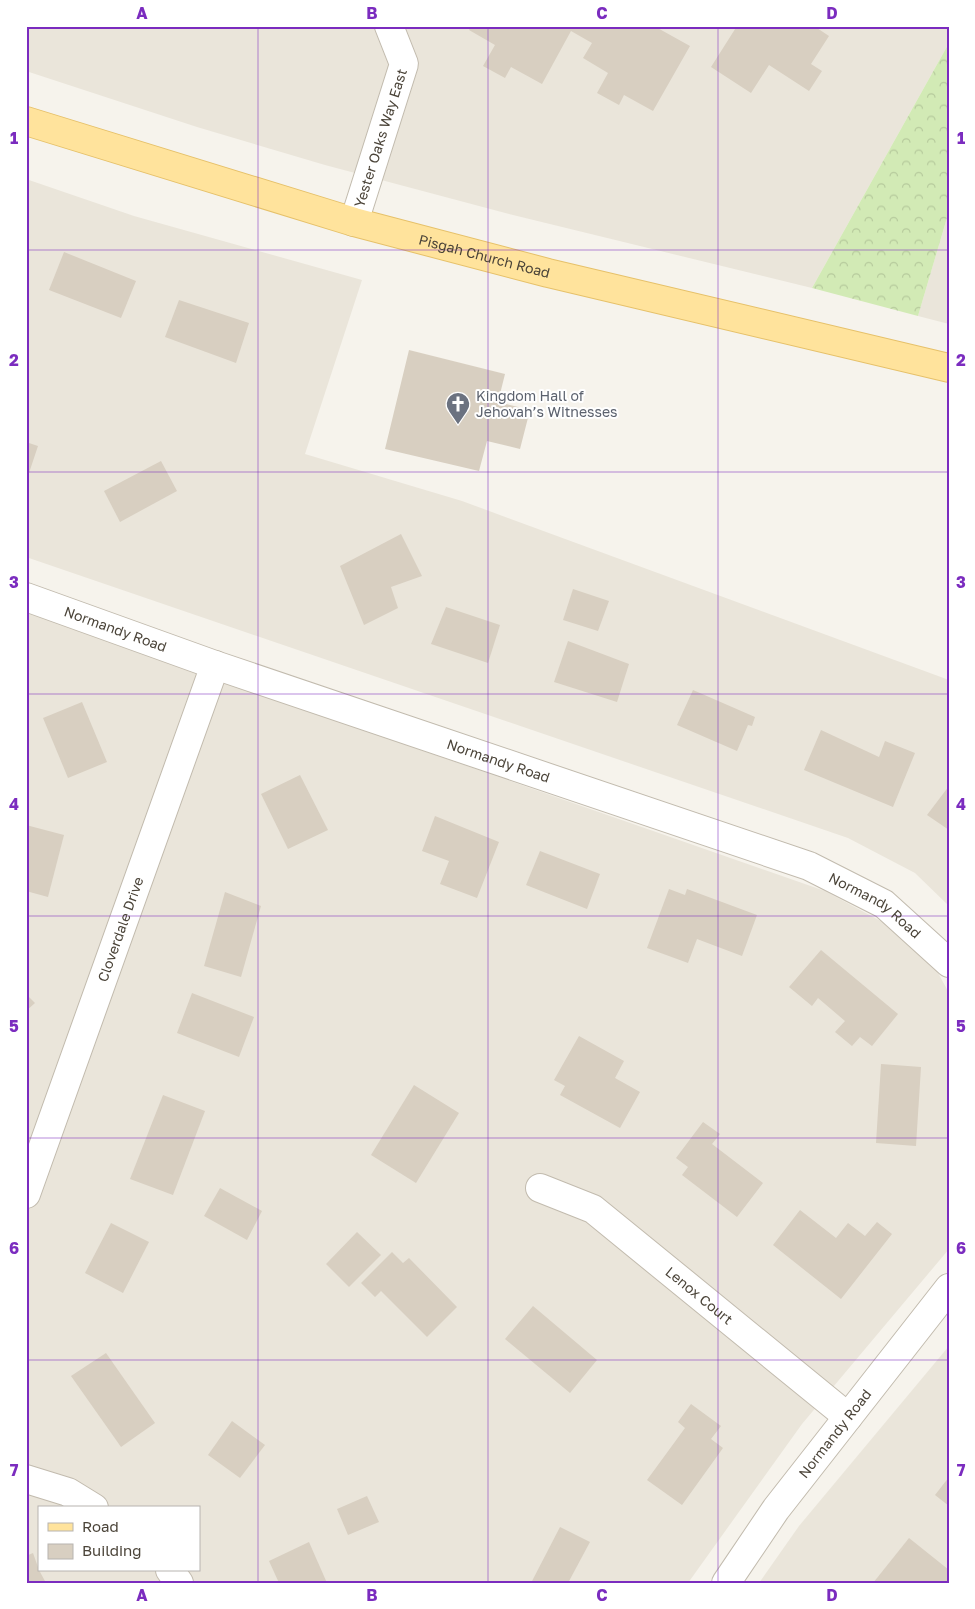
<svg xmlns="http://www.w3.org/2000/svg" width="975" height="1609" font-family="'Golos Text',sans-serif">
<defs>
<pattern id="forest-crowns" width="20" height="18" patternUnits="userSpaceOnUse" patternTransform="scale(1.25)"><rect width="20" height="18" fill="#d2eab5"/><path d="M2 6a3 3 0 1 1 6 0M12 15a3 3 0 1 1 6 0" fill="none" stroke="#b6ca9c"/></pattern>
</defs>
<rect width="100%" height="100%" fill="#f6f3ec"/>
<g fill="#eae5da" fill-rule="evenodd">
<polygon points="26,26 949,26 949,43 812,288 513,215 325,165 197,127 26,71"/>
<polygon points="26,179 134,216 362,280 305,454 462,501 949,680 949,906 915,873 848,838 26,557"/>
<polygon points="949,211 949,324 918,316"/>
<path d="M26 612 825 891 901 932 937 971 949 993V1249L802 1424 688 1583H26ZM39 1508H199V1570H39Z"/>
<polygon points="949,1346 949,1583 759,1583 799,1526"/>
</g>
<polygon fill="url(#forest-crowns)" points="949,43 949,211 918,316 812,288"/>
<g fill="#d8cfc1">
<polygon points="471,26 654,26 690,46 653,111 624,95 619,105 597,93 608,73 583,58 592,43 571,31 542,84 511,67 505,78 483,66 495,45 469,30"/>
<polygon points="737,26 814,26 829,36 811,64 822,71 809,91 769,65 751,93 711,67"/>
<polygon points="64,252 136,281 121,318 49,290"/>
<polygon points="179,300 249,323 236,363 165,337"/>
<polygon points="409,350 505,374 498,402 530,410 520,449 487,441 479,471 385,449"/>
<polygon points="26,442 38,446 27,479 26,479"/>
<polygon points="161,461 177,491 120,522 104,491"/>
<polygon points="401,534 422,576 391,587 398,608 364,625 340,566"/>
<polygon points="573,589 609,601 598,631 563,620"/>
<polygon points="446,607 500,625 488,663 431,644"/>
<polygon points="568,641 629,664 617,702 554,682"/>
<polygon points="693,690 755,717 752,726 748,725 737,751 677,725"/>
<polygon points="82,702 107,762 68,778 43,718"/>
<polygon points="821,730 879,757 885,741 915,753 893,807 804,770"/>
<polygon points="300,775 328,830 288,849 261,794"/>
<polygon points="949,786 949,830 927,815"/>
<polygon points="435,816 499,842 477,898 440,884 449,861 422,851"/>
<polygon points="26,825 64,835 48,897 26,891"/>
<polygon points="540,851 600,874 587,909 526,885"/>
<polygon points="669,889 685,895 687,889 757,915 742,956 697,939 688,963 647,948"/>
<polygon points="225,892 261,906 241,977 204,966"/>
<polygon points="821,950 898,1014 872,1046 860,1037 852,1046 835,1032 845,1021 818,998 812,1006 789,987"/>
<polygon points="192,993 254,1017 239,1057 177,1033"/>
<polygon points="26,994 35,1003 26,1011"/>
<polygon points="579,1036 624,1061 615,1078 640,1092 620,1128 560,1095 565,1086 554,1080"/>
<polygon points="881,1064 921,1067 916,1146 876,1143"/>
<polygon points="414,1085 459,1113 416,1183 371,1155"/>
<polygon points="163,1095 205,1111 173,1195 130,1179"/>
<polygon points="703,1122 720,1134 712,1144 763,1183 737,1217 682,1175 688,1167 676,1158"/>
<polygon points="220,1188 262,1211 247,1240 204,1216"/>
<polygon points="800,1210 836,1238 848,1223 865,1236 877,1222 892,1234 841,1299 773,1245"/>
<polygon points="111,1223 149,1242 123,1293 85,1273"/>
<polygon points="357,1232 381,1255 349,1287 326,1264"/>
<polygon points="392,1252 403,1263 409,1258 457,1307 427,1337 381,1291 375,1297 361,1283"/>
<polygon points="533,1306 597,1360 570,1393 505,1339"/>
<polygon points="106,1353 155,1423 121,1447 71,1376"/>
<polygon points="691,1404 721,1426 711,1439 723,1448 682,1505 647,1480 685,1428 678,1422"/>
<polygon points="232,1421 265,1445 240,1478 208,1455"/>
<polygon points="949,1477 949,1506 935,1495"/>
<polygon points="367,1496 379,1522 348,1535 337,1509"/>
<polygon points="560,1527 590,1542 568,1583 531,1583"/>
<polygon points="909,1538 949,1570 947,1583 873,1583"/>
<polygon points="309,1542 327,1583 279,1583 269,1561"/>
<polygon points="33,1553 39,1570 46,1583 26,1583 26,1556"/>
</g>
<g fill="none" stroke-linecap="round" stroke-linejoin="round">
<g stroke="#c2bbae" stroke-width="30">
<g id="minor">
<path id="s1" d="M354 222 404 64 389 26"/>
<path id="s2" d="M26 597 215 665 809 866 884 904 949 963"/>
<path id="s3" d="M540 1188 593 1209 848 1417"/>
<path id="s4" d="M26 1194 215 665"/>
<polyline points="26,1479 68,1492 94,1508"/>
<polyline points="170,1570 179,1583"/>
<path id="s5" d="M726 1583 776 1509 949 1288"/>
</g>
</g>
<g stroke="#e6c16a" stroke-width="30">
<g id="major">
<path id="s6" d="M26 121 354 222 548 273 949 368"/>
</g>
</g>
<use href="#minor" stroke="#fff" stroke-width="28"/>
<use href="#major" stroke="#ffe39c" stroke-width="28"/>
</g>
<path fill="none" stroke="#7b2cbf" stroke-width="1" stroke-opacity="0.55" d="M258 26V1583M488 26V1583M718 26V1583M26 250H949M26 472H949M26 694H949M26 916H949M26 1138H949M26 1360H949"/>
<defs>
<g id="church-pin" transform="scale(1.25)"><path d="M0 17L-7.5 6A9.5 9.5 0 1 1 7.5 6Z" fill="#6b7280" stroke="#fff"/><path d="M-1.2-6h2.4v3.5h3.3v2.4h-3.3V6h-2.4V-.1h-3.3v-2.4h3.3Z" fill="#fff"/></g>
</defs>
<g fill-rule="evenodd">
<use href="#church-pin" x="458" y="404"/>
</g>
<g text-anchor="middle" stroke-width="4" stroke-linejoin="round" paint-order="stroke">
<g font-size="14" fill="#4b4439" stroke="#fff">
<text dy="5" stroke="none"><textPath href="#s1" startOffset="88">Yester Oaks Way East</textPath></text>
<text dy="5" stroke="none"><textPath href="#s6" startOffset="478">Pisgah Church Road</textPath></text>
<text dy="5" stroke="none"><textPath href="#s2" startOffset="95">Normandy Road</textPath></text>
<text dy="5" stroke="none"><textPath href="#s2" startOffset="500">Normandy Road</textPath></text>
<text dy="5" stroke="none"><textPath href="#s2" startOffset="905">Normandy Road</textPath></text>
<text dy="5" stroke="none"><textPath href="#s4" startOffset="281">Cloverdale Drive</textPath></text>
<text dy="5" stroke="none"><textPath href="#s3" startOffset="194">Lenox Court</textPath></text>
<text dy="5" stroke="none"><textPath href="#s5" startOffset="185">Normandy Road</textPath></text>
</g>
<g font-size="14" fill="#5b616d" stroke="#fff" text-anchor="start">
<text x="476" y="401">Kingdom Hall of<tspan x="476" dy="16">Jehovah’s Witnesses</tspan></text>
</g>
</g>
<rect width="975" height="1609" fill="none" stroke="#ffffff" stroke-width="55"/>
<rect x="38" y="1506" width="162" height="65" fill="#ffffff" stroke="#b7b4b0"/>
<rect x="48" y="1523" width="25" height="8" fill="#ffe39c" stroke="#b7b4b0"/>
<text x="82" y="1532" font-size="15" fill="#4b4439">Road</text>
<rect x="48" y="1544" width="25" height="15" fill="#d8cfc1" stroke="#b7b4b0"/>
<text x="82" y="1556" font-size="15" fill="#4b4439">Building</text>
<rect x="28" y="28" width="920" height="1554" fill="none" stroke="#7b2cbf" stroke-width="2"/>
<g font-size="16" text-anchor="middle" font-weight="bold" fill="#7b2cbf">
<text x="142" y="19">A</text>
<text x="372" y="19">B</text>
<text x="602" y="19">C</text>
<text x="832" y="19">D</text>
<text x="14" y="144">1</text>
<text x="961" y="144">1</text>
<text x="14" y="366">2</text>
<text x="961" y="366">2</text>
<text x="14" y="588">3</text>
<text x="961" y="588">3</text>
<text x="14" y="810">4</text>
<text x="961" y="810">4</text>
<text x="14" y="1032">5</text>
<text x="961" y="1032">5</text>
<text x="14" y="1254">6</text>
<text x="961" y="1254">6</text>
<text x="14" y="1476">7</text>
<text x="961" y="1476">7</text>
<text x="142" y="1601">A</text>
<text x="372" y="1601">B</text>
<text x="602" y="1601">C</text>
<text x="832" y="1601">D</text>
</g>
</svg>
